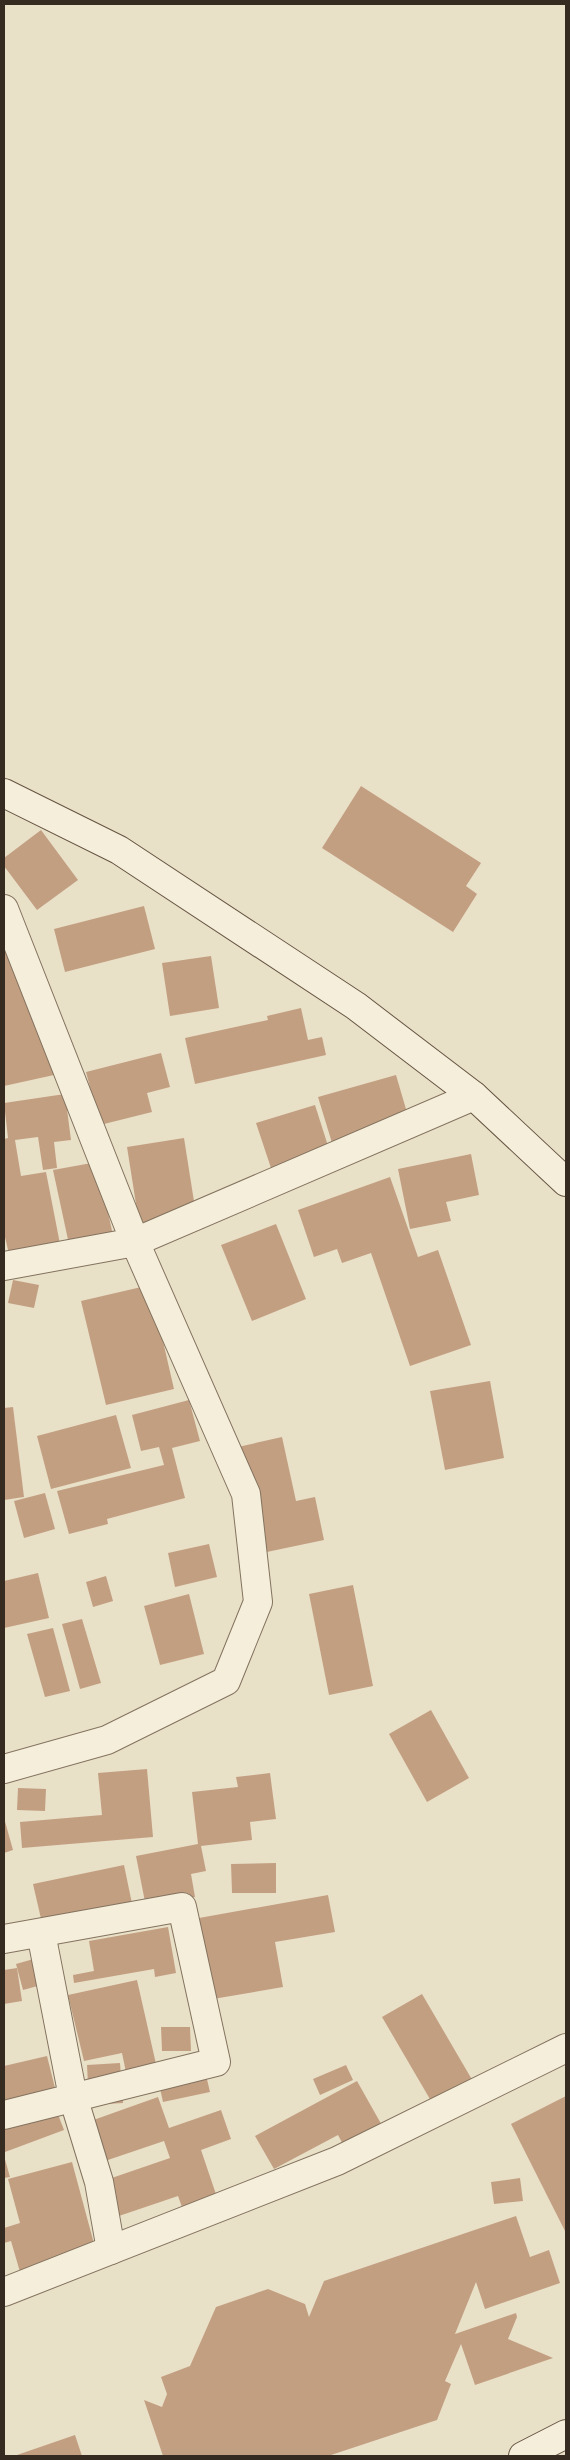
<svg xmlns="http://www.w3.org/2000/svg" width="570" height="2460" font-family="'Crimson Pro',serif">
<rect width="100%" height="100%" fill="#e9e0c8"/>
<g fill="#c39f82">
<polygon points="361,786 481,863 466,886 477,894 453,932 322,848"/>
<polygon points="41,830 78,880 37,910 4,866 4,858"/>
<polygon points="144,906 155,949 65,972 54,929"/>
<polygon points="17,909 54,1075 4,1086 4,911"/>
<polygon points="211,956 219,1008 170,1016 162,963"/>
<polygon points="301,1008 308,1040 322,1037 326,1055 195,1084 185,1038 268,1020 267,1016"/>
<polygon points="161,1053 170,1087 147,1093 152,1112 100,1125 86,1072"/>
<polygon points="396,1075 413,1133 336,1156 318,1097"/>
<polygon points="65,1094 71,1140 54,1142 57,1168 43,1170 38,1137 15,1140 21,1176 46,1172 60,1244 9,1254 4,1233 4,1139 8,1138 4,1103"/>
<polygon points="315,1105 336,1171 278,1189 256,1123"/>
<polygon points="184,1138 196,1214 139,1223 127,1147"/>
<polygon points="471,1154 479,1195 446,1202 451,1221 410,1229 398,1169"/>
<polygon points="97,1162 114,1240 70,1249 53,1170"/>
<polygon points="390,1177 418,1257 438,1250 471,1345 410,1366 371,1253 342,1263 337,1249 314,1257 298,1210"/>
<polygon points="276,1224 306,1299 252,1321 221,1245"/>
<polygon points="13,1280 39,1285 34,1308 8,1303"/>
<polygon points="150,1285 174,1389 106,1405 81,1301"/>
<polygon points="490,1381 504,1458 445,1470 430,1391"/>
<polygon points="189,1400 200,1441 172,1448 185,1498 107,1519 108,1524 69,1534 57,1491 164,1465 159,1447 141,1451 132,1415"/>
<polygon points="13,1407 24,1497 4,1500 4,1408"/>
<polygon points="116,1415 131,1468 51,1489 37,1436"/>
<polygon points="282,1437 296,1501 315,1497 324,1540 262,1553 238,1447"/>
<polygon points="45,1493 55,1529 24,1538 14,1501"/>
<polygon points="209,1544 217,1577 175,1587 168,1553"/>
<polygon points="38,1573 49,1618 4,1628 4,1581"/>
<polygon points="106,1576 113,1601 93,1607 86,1582"/>
<polygon points="353,1585 373,1686 329,1695 309,1594"/>
<polygon points="189,1594 204,1654 160,1665 144,1606"/>
<polygon points="82,1619 101,1683 80,1689 62,1624"/>
<polygon points="53,1628 70,1691 45,1697 27,1634"/>
<polygon points="431,1710 469,1778 427,1802 389,1734"/>
<polygon points="147,1769 153,1837 22,1848 20,1822 102,1815 98,1773"/>
<polygon points="270,1773 276,1819 250,1822 252,1840 201,1846 206,1871 191,1874 195,1897 146,1907 136,1856 198,1844 192,1792 238,1787 236,1777"/>
<polygon points="18,1788 46,1789 45,1811 17,1810"/>
<polygon points="4,1818 13,1850 4,1853"/>
<polygon points="276,1863 276,1893 232,1893 231,1864"/>
<polygon points="124,1865 135,1918 45,1936 33,1884"/>
<polygon points="328,1895 335,1932 275,1942 283,1987 213,1999 199,1918"/>
<polygon points="168,1927 176,1973 155,1977 154,1969 74,1983 73,1975 94,1971 89,1941"/>
<polygon points="37,1958 45,1984 23,1990 16,1964"/>
<polygon points="17,1968 22,2001 4,2004 4,1970"/>
<polygon points="137,1980 156,2064 201,2054 210,2092 163,2102 157,2075 128,2082 122,2053 84,2061 68,1995"/>
<polygon points="422,1994 481,2095 441,2118 382,2017"/>
<polygon points="161,2027 190,2027 191,2051 162,2051"/>
<polygon points="47,2056 57,2096 6,2108 4,2097 4,2066"/>
<polygon points="120,2063 123,2103 89,2105 87,2065"/>
<polygon points="346,2065 353,2080 320,2095 313,2079"/>
<polygon points="357,2081 384,2129 346,2150 338,2135 274,2169 255,2136"/>
<polygon points="566,2096 566,2233 511,2124"/>
<polygon points="158,2097 169,2128 221,2110 231,2139 201,2150 220,2206 186,2218 178,2196 113,2218 100,2182 170,2158 164,2141 99,2163 85,2123"/>
<polygon points="56,2109 64,2130 5,2152 4,2129"/>
<polygon points="4,2156 10,2177 4,2178"/>
<polygon points="72,2162 96,2251 20,2272 11,2241 4,2243 4,2228 20,2223 8,2179"/>
<polygon points="520,2178 523,2201 494,2204 491,2182"/>
<polygon points="516,2216 530,2257 549,2250 560,2283 485,2309 476,2282 455,2334 516,2313 517,2317 508,2339 553,2358 475,2385 461,2344 445,2381 451,2384 437,2420 328,2456 163,2456 144,2400 162,2407 167,2394 161,2377 190,2366 216,2307 268,2289 305,2304 309,2317 324,2281"/>
<polygon points="75,2435 82,2456 14,2456"/>
</g>
<g fill="none" stroke-linecap="round" stroke-linejoin="round">
<g stroke="#83735f" stroke-width="30">
<g id="street">
<polyline points="4,909 135,1242 246,1494 258,1602 226,1681 107,1740 4,1769"/>
<polyline points="4,1266 135,1242 474,1096"/>
<polyline points="41,1933 73,2097 99,2182 111,2250"/>
<polyline points="4,1939 182,1907 216,2062 4,2115"/>
<polyline points="4,2292 337,2161 566,2048"/>
</g>
</g>
<g stroke="#655542" stroke-width="30">
<g id="secondary">
<polyline points="4,793 119,850 356,1006 474,1096 566,1182"/>
<polyline points="523,2456 566,2434"/>
</g>
</g>
<use href="#street" stroke="#f5eeda" stroke-width="28"/>
<use href="#secondary" stroke="#f5eeda" stroke-width="28"/>
</g>
<rect width="570" height="2460" fill="none" stroke="#352b21" stroke-width="10"/>
</svg>
